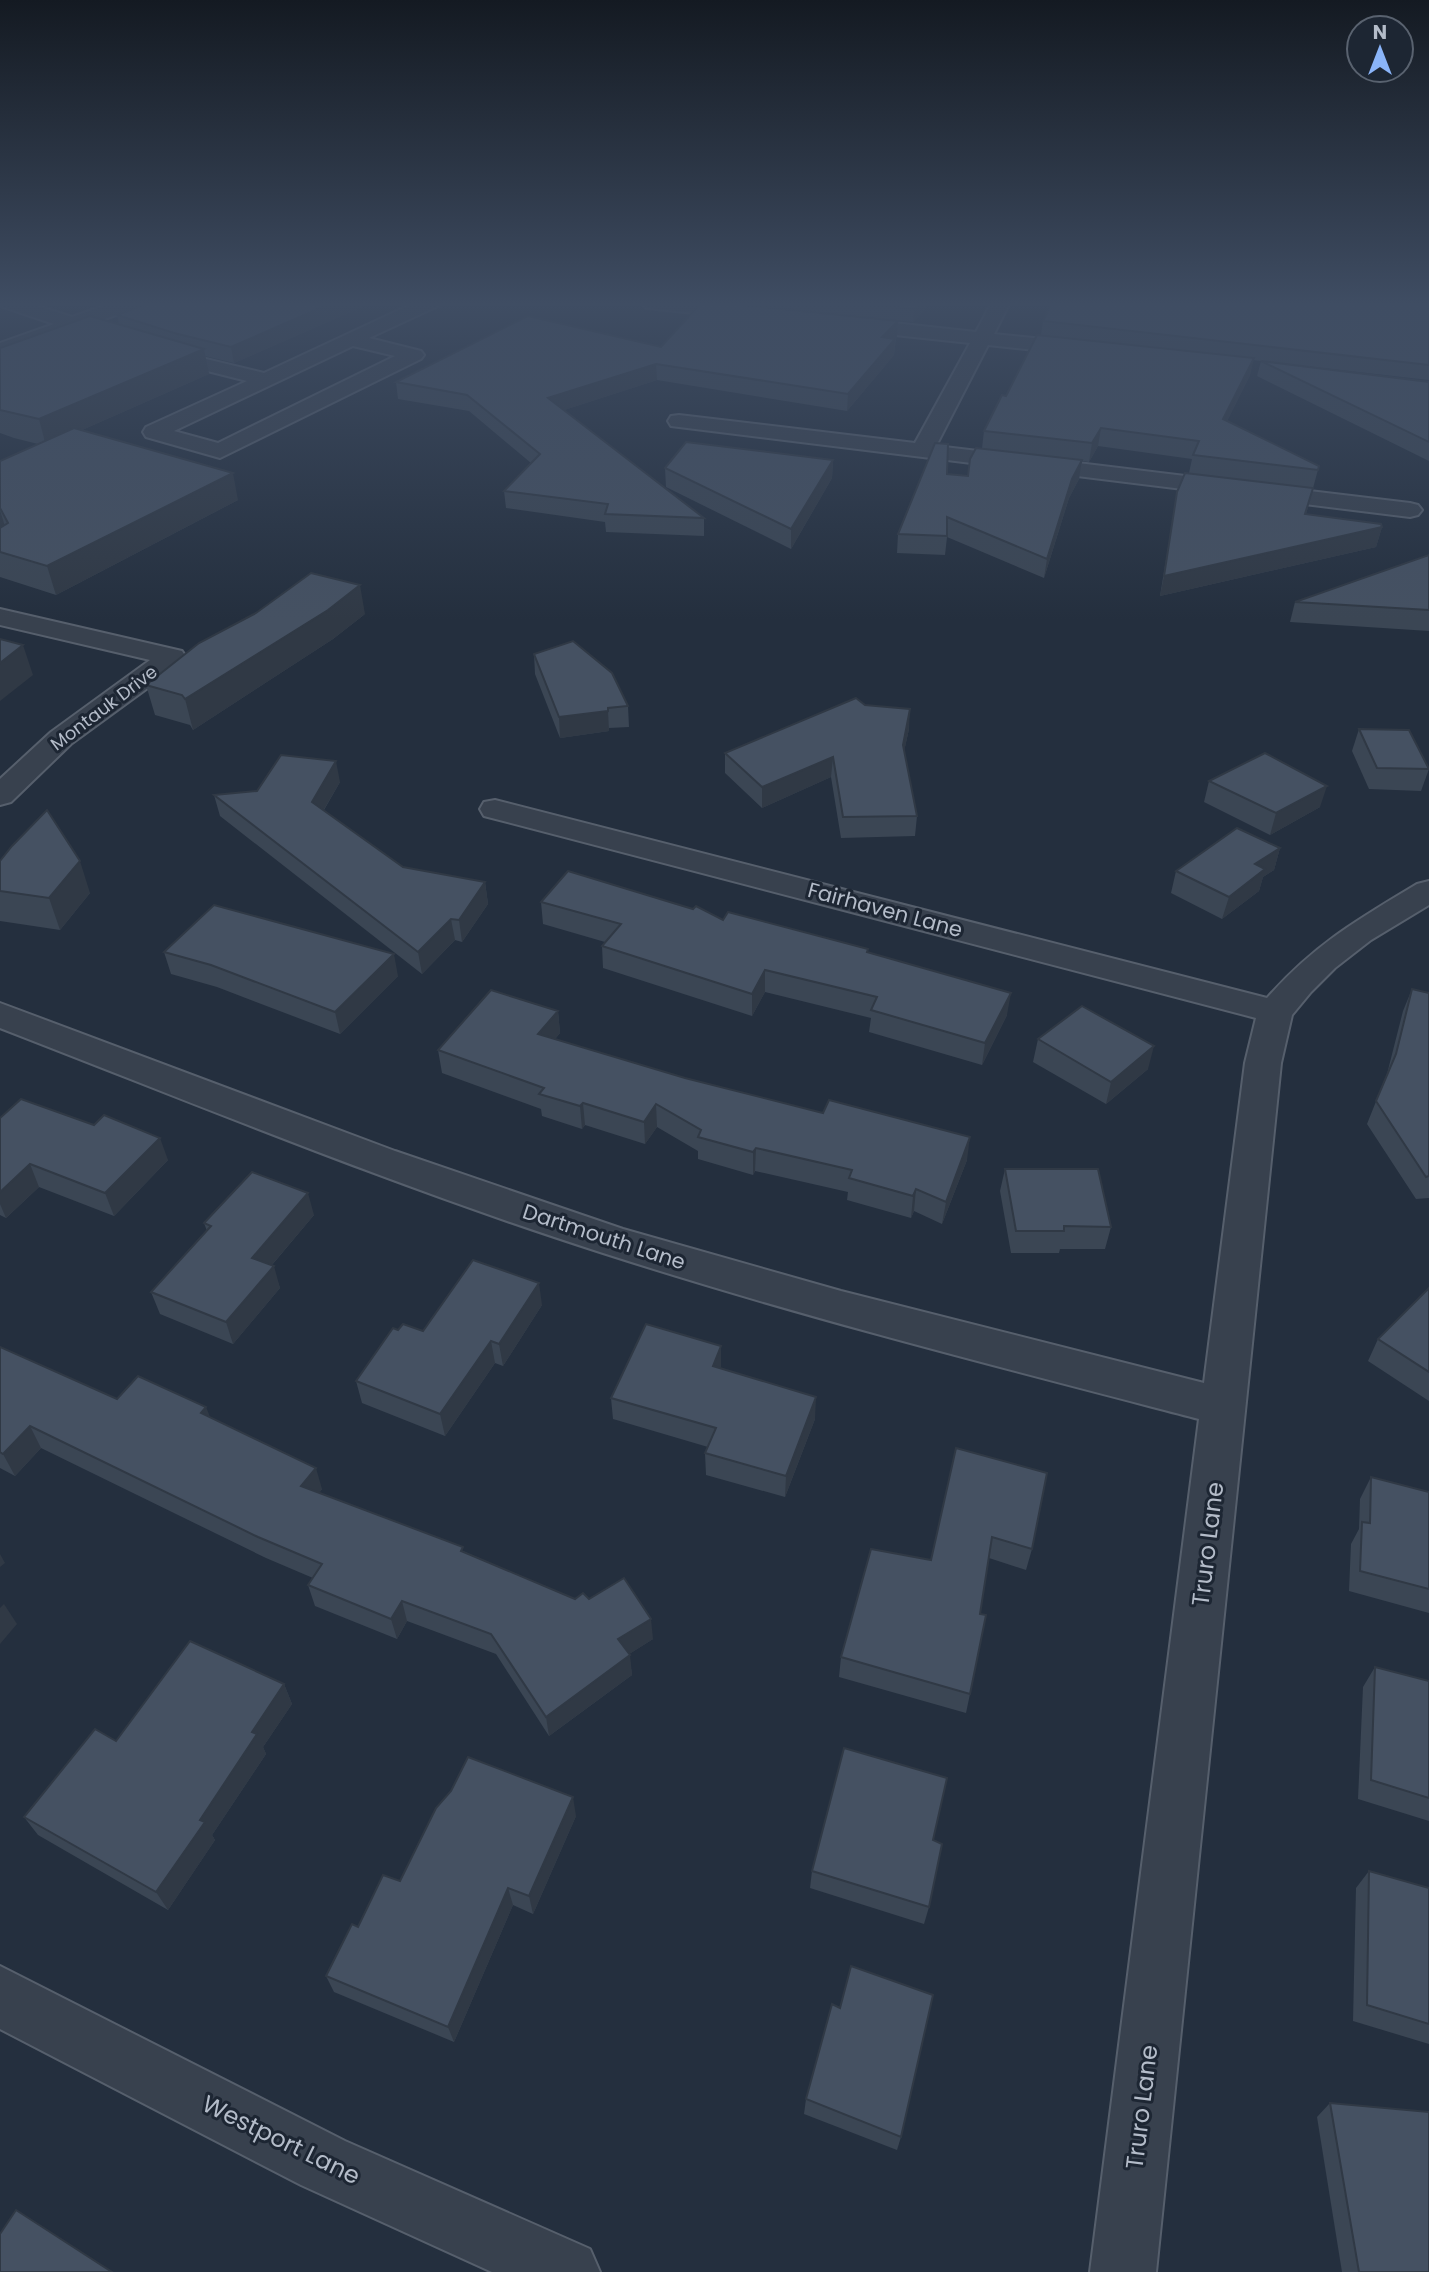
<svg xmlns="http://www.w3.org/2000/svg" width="1429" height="2272" font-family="Poppins,sans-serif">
<rect width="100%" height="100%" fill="#242f3e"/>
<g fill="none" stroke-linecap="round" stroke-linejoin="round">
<g stroke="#565f6c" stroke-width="4">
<g id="minor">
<path d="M0 302H25L72 317 115 302H142L140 306 91 324 177 352 264 373 416 302H440L438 306 369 338 421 351 424 355 421 359 220 458 146 437 143 432 146 427 247 381 164 360 73 330 0 356V343L54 324 0 306ZM353 346 395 356 218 443 174 431Z"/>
<path d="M638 302C659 302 748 299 759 313L750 319 647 308Z"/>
<polygon points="992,302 1010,302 994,334 1084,343 1094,349 1084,355 988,345 936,446 1410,503 1418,505 1422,510 1418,515 1410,517 679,427 671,426 668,421 671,416 679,415 915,443 970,343 848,330 838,324 848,318 976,332"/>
<polygon points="0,609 182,651 186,657 182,663 71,744 11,802 0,805 0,779 51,732 150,660 0,625"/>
<path d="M495 800 1267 998C1315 944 1357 920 1417 884L1429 881V905L1371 940 1335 968 1311 992 1292 1015 1281 1063 1156 2272H1090L1199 1419C999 1367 798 1316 600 1252 397 1187 199 1105 0 1028V1003L395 1151 623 1229 841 1291 1204 1383 1245 1063 1256 1018 484 816 480 809 484 802Z"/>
<polygon points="0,1966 345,2141 590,2249 600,2272 492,2272 301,2185 0,2029"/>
</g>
</g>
<use href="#minor" fill="#38414e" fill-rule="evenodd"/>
</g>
<g fill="#3b4654">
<polygon points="728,302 930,302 925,310 913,322"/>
<polygon points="1429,302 1429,380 1269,362 1429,382 1429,461 1257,376 1261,361 1253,360 1250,375 1227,421 1319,466 1306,514 1382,527 1376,547 1160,596 1177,492 1189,473 1192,459 1098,446 1089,462 1082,461 1079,479 1069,498 1044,578 947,537 945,555 897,553 898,534 947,474 968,476 982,448 984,431 1006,396 1041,335 1043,321"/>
<polygon points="362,307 234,363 205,356 209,374 82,430 238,500 56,595 0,577 0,461 38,444 14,438 0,433 0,348 119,325 117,315"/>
<polygon points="898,321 894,355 847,411 657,380 564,410 704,518 704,536 606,532 605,522 506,508 504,491 531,463 469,411 398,399 396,382 661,347"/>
<polygon points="833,460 832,478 791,549 666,487 665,468"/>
<polygon points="1429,555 1429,631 1290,622 1295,602"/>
<polygon points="365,614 333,639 193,730 190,725 155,715 146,685"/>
<polygon points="534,654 628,706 629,727 609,728 609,731 560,738 535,674"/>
<polygon points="909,729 904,751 917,816 915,836 841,838 831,777 762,808 725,773 725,753"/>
<polygon points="1359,729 1429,769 1421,791 1369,789 1352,751"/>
<polygon points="1209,781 1320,807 1270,835 1204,802"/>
<polygon points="340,782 324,810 403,867 485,882 488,904 462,942 455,940 422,974 220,816 214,795"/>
<polygon points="1280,848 1274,870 1263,877 1259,891 1222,919 1171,893 1176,871"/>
<polygon points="0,861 90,893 60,930 0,921"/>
<polygon points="541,902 723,920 868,949 868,952 1007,1015 982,1065 869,1032 871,1018 765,992 752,1016 603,968 602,946 605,942 543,924"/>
<polygon points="164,952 398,976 340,1034 217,987 171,974"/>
<polygon points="1412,989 1429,993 1429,1198 1416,1199 1367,1124 1387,1074 1403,1011"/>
<polygon points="558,1011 560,1033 555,1039 685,1078 967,1160 942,1224 914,1211 911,1218 847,1200 848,1192 755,1171 753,1175 698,1159 698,1151 657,1127 645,1144 585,1125 582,1129 542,1116 541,1109 442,1073 438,1050"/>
<polygon points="1038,1039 1148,1069 1106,1104 1033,1062"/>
<polygon points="0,1118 168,1160 114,1216 39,1187 6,1218 0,1215"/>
<polygon points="1005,1169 1111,1227 1105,1249 1060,1249 1059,1253 1011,1253 1000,1191"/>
<polygon points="314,1215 272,1265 280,1288 233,1344 160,1314 151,1292 207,1231 204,1223"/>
<polygon points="1429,1288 1429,1401 1368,1361 1378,1339"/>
<polygon points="542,1305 503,1366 495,1363 445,1436 362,1403 356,1381 423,1331"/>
<polygon points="0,1347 117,1399 210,1418 322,1489 319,1493 465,1552 575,1599 589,1599 653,1639 629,1654 632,1675 549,1736 496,1654 407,1621 397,1639 315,1606 308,1585 313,1578 266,1558 41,1448 15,1476 0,1468"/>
<polygon points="721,1368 815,1419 785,1497 706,1475 705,1453 708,1447 613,1419 611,1398"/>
<polygon points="956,1448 1032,1549 1026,1570 989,1558 980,1614 970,1694 966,1713 839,1677 841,1657 931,1560"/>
<polygon points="1371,1477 1429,1492 1429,1613 1349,1591 1351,1544 1359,1529 1360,1499"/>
<polygon points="1375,1667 1429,1681 1429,1821 1358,1799 1363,1687"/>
<polygon points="284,1684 292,1704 263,1747 266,1754 212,1835 215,1840 168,1910 38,1835 24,1817 116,1741"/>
<polygon points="576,1816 533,1914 513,1905 454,2042 334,1992 326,1976 358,1927"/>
<polygon points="933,1840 929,1907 924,1924 810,1888 812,1871"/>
<polygon points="1369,1871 1429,1888 1429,2044 1353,2021 1356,1888"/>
<polygon points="840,2008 901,2137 897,2150 804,2114 806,2099"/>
<polygon points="1330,2103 1429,2272 1342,2272 1317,2117"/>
</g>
<g fill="#303945">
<polygon points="334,302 363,302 362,307 234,363 231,347"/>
<polygon points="921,302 930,302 925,310 913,322 914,309"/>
<polygon points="898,321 897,337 881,353 882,337"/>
<polygon points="895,339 894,355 847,411 848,394"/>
<polygon points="204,349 209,374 46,446 39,419"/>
<polygon points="1254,358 1250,375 1219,437 1223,419"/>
<polygon points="656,364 657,380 549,415 548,398"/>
<polygon points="1101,428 1098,446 1089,462 1092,443"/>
<polygon points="833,460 832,478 791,549 791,529"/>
<polygon points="1082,460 1079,479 1069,498 1044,578 1047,559 1072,479"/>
<polygon points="233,473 238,500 56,595 47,566"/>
<polygon points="0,510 7,533 0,535"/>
<polygon points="1382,527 1376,547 1160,596 1164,576"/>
<polygon points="360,585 365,614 333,639 193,730 185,699"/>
<polygon points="23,645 33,675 0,701 0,663"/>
<polygon points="910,709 909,729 901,766 903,745"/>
<polygon points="608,711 609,731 560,738 559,717"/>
<polygon points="833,757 831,777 762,808 762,787"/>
<polygon points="336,761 340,782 316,823 312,802"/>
<polygon points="1327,786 1320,807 1270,835 1276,813"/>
<polygon points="1280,848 1274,870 1263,877 1259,891 1222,919 1229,897 1255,864"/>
<polygon points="80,861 90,893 60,930 49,898"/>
<polygon points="485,882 488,904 462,942 459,920"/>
<polygon points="451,919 455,940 422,974 418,952"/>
<polygon points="394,954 398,976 340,1034 335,1012"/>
<polygon points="765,970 765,992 752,1016 752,994"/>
<polygon points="1011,993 1007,1015 982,1065 985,1043"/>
<polygon points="558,1011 560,1033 541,1056 538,1034"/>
<polygon points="1154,1046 1148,1069 1106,1104 1111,1082"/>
<polygon points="583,1103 585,1125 582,1129 580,1106"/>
<polygon points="656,1104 657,1127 645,1144 644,1122"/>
<polygon points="970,1137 967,1160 942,1224 946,1202"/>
<polygon points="160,1138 168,1160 114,1216 105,1193"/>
<polygon points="756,1148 755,1171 753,1175 753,1152"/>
<polygon points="30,1164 39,1187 6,1218 0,1204 0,1192"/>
<polygon points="916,1189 914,1211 911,1218 913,1196"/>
<polygon points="308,1193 314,1215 259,1280 252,1258"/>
<polygon points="274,1266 280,1288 233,1344 226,1322"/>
<polygon points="539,1283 542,1305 503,1366 499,1344"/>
<polygon points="491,1341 495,1363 445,1436 440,1414"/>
<polygon points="721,1346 721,1368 713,1366"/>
<polygon points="816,1397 815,1419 785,1497 786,1476"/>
<polygon points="206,1407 215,1429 201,1413"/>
<polygon points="30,1426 41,1448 15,1476 3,1454"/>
<polygon points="316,1468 322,1489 308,1508 301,1486"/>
<polygon points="0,1554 5,1563 0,1567"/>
<polygon points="402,1601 407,1621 397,1639 391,1619"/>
<polygon points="4,1604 17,1624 0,1644 0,1608"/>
<polygon points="651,1619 653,1639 620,1660 618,1639"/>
<polygon points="630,1655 632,1675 549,1736 546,1717"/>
<polygon points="284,1684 292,1704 263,1747 266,1754 212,1835 215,1840 168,1910 156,1892 252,1732"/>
<polygon points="573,1797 576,1816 533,1914 529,1896"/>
<polygon points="508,1888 513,1905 454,2042 448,2027"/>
</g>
<g fill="#455162" stroke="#303945" stroke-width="2">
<polygon points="151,302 334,302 231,347 174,333 117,315"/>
<polygon points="702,302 713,302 898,321 882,337 895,339 848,394 656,364 548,398 704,518 605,514 608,504 504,491 540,454 467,395 396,382 528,316 661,347"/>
<polygon points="844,302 921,302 914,309"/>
<polygon points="1052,302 1429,302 1429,365 1043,321"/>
<polygon points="90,316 204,349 39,419 0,410 0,348"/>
<polygon points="1037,335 1254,358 1223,419 1319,466 1318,470 1193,455 1199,441 1101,428 1092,443 984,431 1002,395 1006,396"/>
<polygon points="1261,361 1429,382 1429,442"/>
<polygon points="74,428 233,473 47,566 0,552 0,528 8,523 0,508 0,461"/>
<polygon points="686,442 833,460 791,529 665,468"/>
<polygon points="935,443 948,444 947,474 968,476 970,459 976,448 1082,460 1072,479 1047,559 947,517 947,536 898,534"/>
<polygon points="1185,473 1313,488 1305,514 1381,524 1382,527 1164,576 1177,492"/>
<polygon points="1429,555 1429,610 1295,602"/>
<polygon points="311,573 360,585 328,610 185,699 182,695 146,685 199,643 256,613"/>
<polygon points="0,639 23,645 0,663"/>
<polygon points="573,641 612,673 628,706 608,708 608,711 559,717 534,654"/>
<polygon points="856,698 865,705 910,709 903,745 917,816 843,817 833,757 762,787 725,753"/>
<polygon points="1359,729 1409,730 1429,769 1377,768"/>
<polygon points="1265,753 1327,786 1276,813 1209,781"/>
<polygon points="281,755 336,761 312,802 403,867 485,882 459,920 451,919 418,952 214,795 257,791"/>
<polygon points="47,810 80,861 49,898 0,891 0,861 12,846"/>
<polygon points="1237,828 1280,848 1255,864 1265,869 1229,897 1176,871"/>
<polygon points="568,871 693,909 696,906 723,920 728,912 868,949 867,952 1011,993 985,1043 871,1010 877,997 765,970 752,994 602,946 621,924 541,902"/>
<polygon points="214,905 394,954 335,1012 211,965 164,952"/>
<polygon points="1412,989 1429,993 1429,1176 1426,1177 1376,1101 1396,1054"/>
<polygon points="491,990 558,1011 538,1034 685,1078 823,1113 829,1100 970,1137 946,1202 916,1189 913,1196 849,1178 852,1170 756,1148 753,1152 698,1137 701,1130 656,1104 644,1122 583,1103 580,1106 539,1094 544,1088 438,1050"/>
<polygon points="1082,1006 1154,1046 1111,1082 1038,1039"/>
<polygon points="21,1099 94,1125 104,1115 160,1138 105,1193 30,1164 0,1192 0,1118"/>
<polygon points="1005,1169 1098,1169 1111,1227 1064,1226 1064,1231 1016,1231"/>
<polygon points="252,1172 308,1193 252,1258 274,1266 226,1322 151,1292 211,1226 204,1223"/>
<polygon points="473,1260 539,1283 499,1344 491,1341 440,1414 356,1381 393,1328 398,1330 403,1324 423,1331"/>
<polygon points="1429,1288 1429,1372 1378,1339"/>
<polygon points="646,1324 721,1346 713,1366 816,1397 786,1476 705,1453 716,1428 611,1398"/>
<polygon points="0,1347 117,1399 138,1376 206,1407 201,1413 316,1468 301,1486 463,1547 461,1551 575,1599 583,1593 589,1599 624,1578 651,1619 618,1639 630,1655 546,1717 491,1634 402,1601 391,1619 308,1585 322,1564 258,1537 30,1426 3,1454 0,1452"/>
<polygon points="956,1448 1047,1473 1032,1549 992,1537 980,1614 986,1615 970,1694 841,1657 871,1549 931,1560"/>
<polygon points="1371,1477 1429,1492 1429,1589 1360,1571 1362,1522 1370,1523"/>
<polygon points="190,1641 284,1684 252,1732 257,1734 200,1820 205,1822 156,1892 24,1817 95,1729 116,1741"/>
<polygon points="1375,1667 1429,1681 1429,1798 1371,1780"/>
<polygon points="844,1748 947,1778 933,1840 942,1844 929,1907 812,1871"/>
<polygon points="468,1757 573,1797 529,1896 508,1888 448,2027 326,1976 352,1924 358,1927 383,1875 400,1881 436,1808 451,1791"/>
<polygon points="1369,1871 1429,1888 1429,2024 1367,2005"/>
<polygon points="851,1966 933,1995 901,2137 806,2099 832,2004 840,2008"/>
<polygon points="1330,2103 1429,2112 1429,2272 1359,2272"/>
<polygon points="16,2210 112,2272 0,2272 0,2234"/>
</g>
<linearGradient id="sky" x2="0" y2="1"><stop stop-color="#141a22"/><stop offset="0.49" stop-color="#3f4d63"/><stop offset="1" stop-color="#3f4d63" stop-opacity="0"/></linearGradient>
<rect width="1429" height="620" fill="url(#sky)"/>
<g text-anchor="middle" stroke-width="6" stroke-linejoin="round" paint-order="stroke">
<g font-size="18" fill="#b4bcc9" stroke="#1d2633">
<text transform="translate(104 708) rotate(-37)" y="6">Montauk Drive</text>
</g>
<g font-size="21" fill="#b4bcc9" stroke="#1d2633">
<text transform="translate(885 910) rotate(15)" y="7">Fairhaven Lane</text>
<text transform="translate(604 1237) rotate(18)" y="7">Dartmouth Lane</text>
</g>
<g font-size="24" fill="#b4bcc9" stroke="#1d2633">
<text transform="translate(1208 1544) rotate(-83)" y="8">Truro Lane</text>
<text transform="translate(1142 2107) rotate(-83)" y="8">Truro Lane</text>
<text transform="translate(281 2140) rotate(26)" y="8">Westport Lane</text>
</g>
</g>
<g transform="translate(1380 49)"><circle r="33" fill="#1d2633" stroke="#59626f" stroke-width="2"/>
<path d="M0-5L12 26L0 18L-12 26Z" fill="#8ab4f8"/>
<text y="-10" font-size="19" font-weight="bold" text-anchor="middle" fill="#b4bcc9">N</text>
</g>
</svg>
